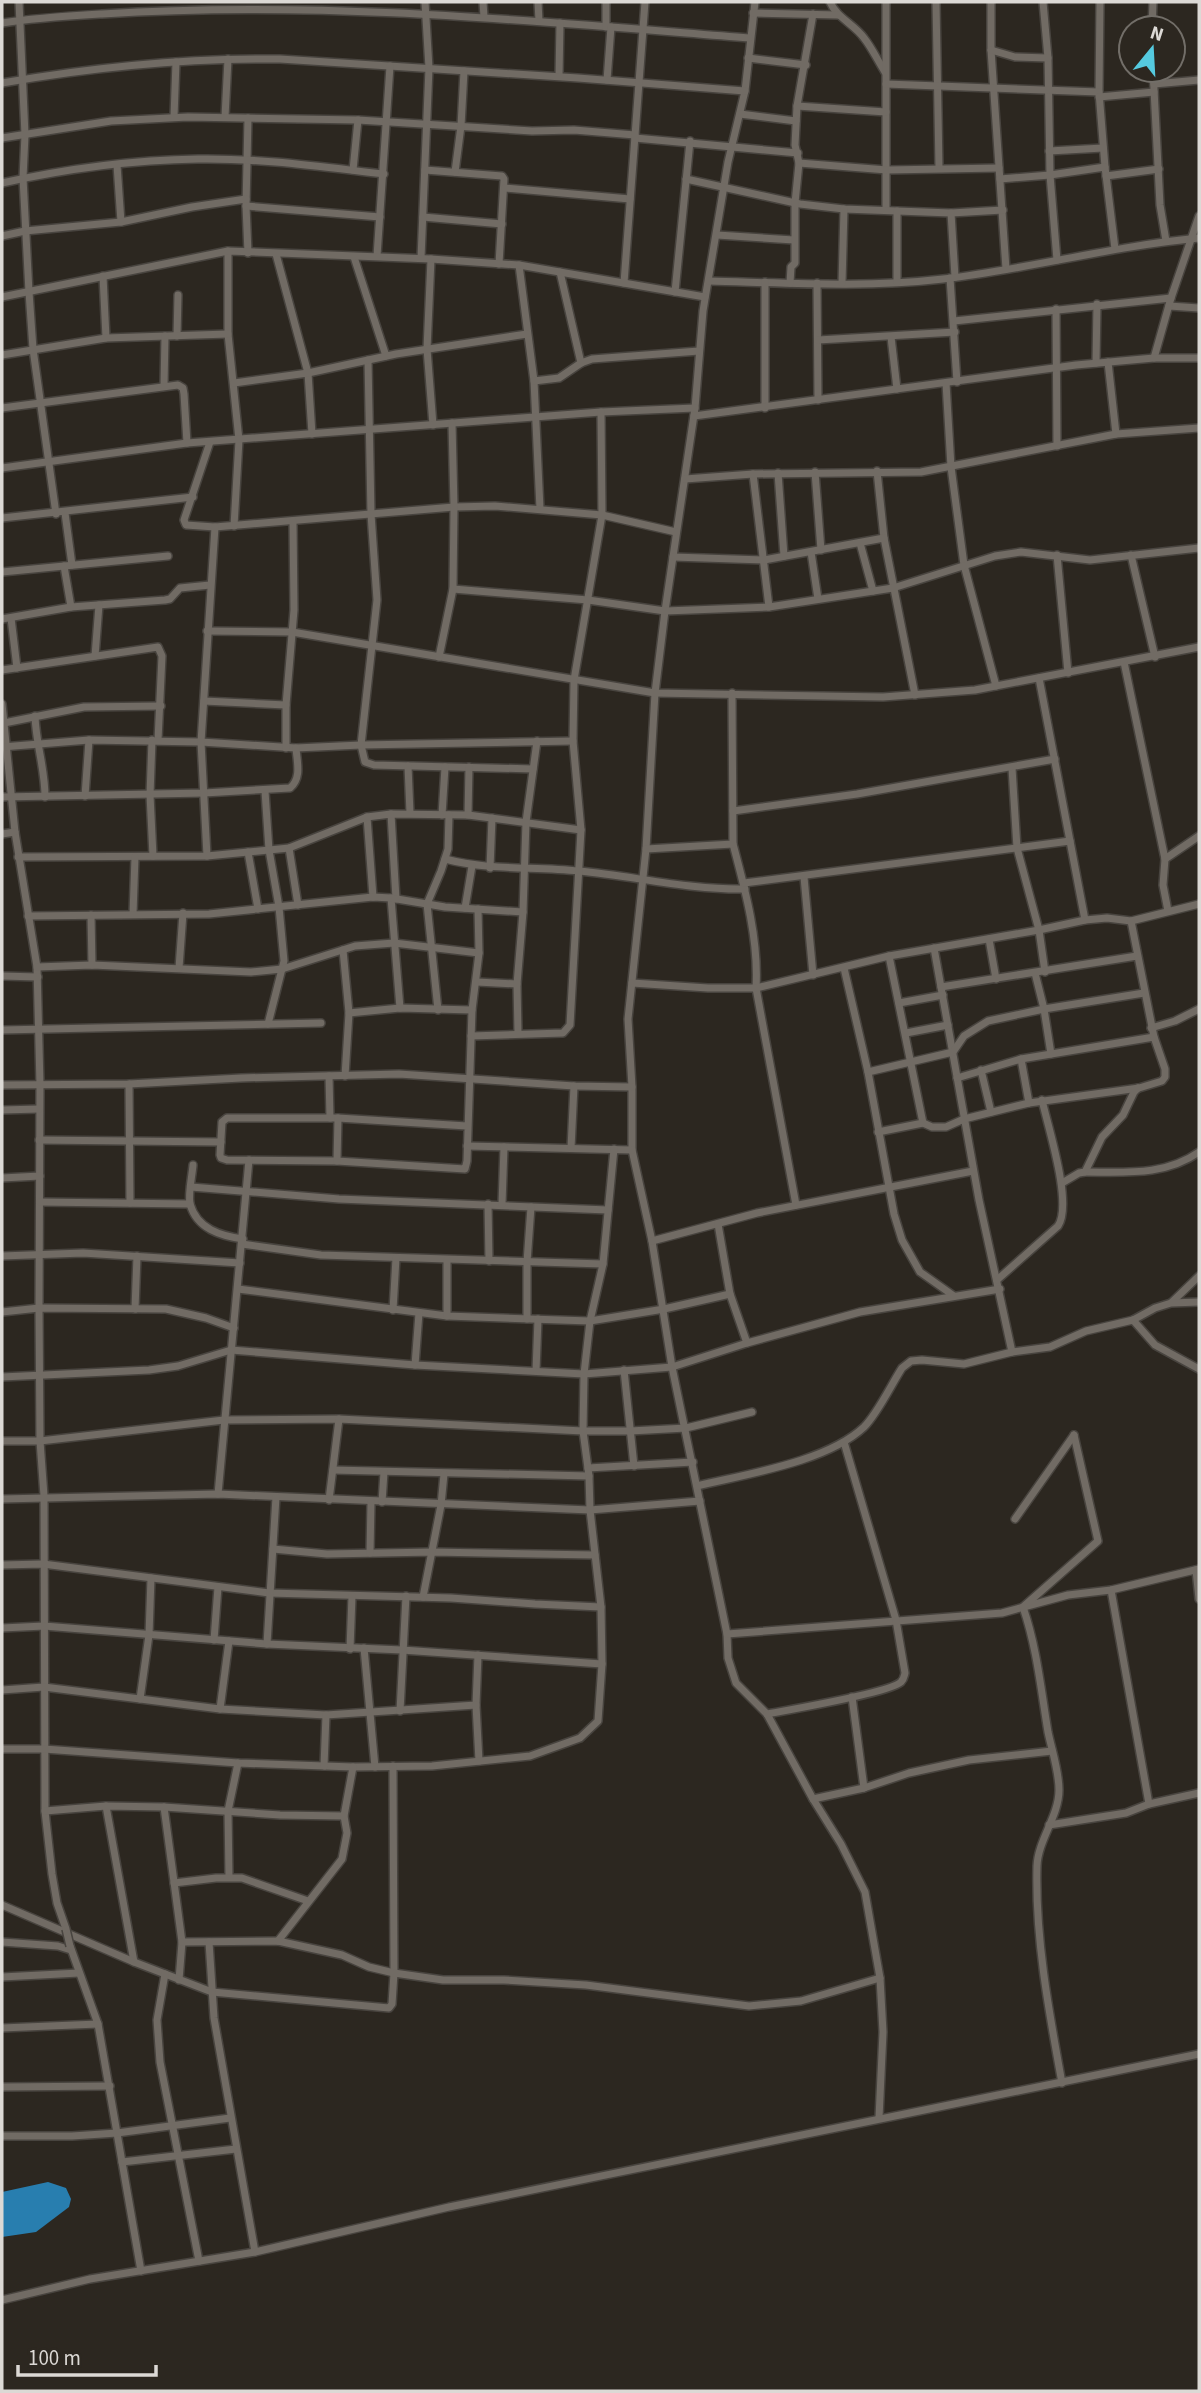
<svg xmlns="http://www.w3.org/2000/svg" width="1201" height="2393" font-family="'Source Sans 3',sans-serif">
<rect width="100%" height="100%" fill="#2c2720"/>
<polygon fill="#287eaf" points="48,2182 66,2188 71,2199 69,2207 36,2232 2,2237 2,2192"/>
<g fill="none" stroke-linecap="round" stroke-linejoin="round">
<g stroke="#48443f" stroke-width="10">
<g id="street">
<polyline points="19,2 25,135 23,178 29,292 33,349 56,514"/>
<polyline points="483,2 484,17"/>
<polyline points="538,2 539,21"/>
<polyline points="755,2 745,91 728,162 703,311 695,408 665,611 655,693 646,849 628,1019 632,1087 632,1150 652,1241 672,1367 727,1634 728,1658 736,1683 767,1714 813,1799 841,1844 865,1892 880,1978 883,2032 879,2118"/>
<path d="M830 2C837 18 854 24 864 38 872 48 878 61 885 72"/>
<polyline points="886,2 886,210"/>
<polyline points="936,2 939,168"/>
<polyline points="991,2 991,50 1006,269"/>
<polyline points="1043,2 1048,58 1050,175 1057,260"/>
<polyline points="1100,2 1099,92 1105,167 1115,249"/>
<polyline points="753,13 838,15"/>
<path d="M2 23C35 18 69 16 102 14 319 0 534 21 749 38"/>
<polyline points="606,27 606,2"/>
<polyline points="1152,28 1153,2"/>
<polyline points="991,50 1015,57 1048,58"/>
<polyline points="748,58 806,65"/>
<polyline points="1153,70 1160,205 1166,241"/>
<polyline points="559,76 560,23"/>
<polyline points="607,80 611,27"/>
<path d="M2 83C94 67 186 58 280 59L578 78 745 91"/>
<polyline points="886,84 1099,92"/>
<polyline points="1154,84 1199,80"/>
<polyline points="1099,97 1154,92"/>
<polyline points="797,106 886,112"/>
<polyline points="740,114 796,121"/>
<polyline points="174,117 176,62"/>
<polyline points="225,117 228,59"/>
<polyline points="248,118 246,206 248,253"/>
<polyline points="2,138 111,121 188,117 358,120 532,131 574,130 635,135"/>
<polyline points="635,138 798,153"/>
<polyline points="1049,151 1103,148"/>
<polyline points="799,163 887,170 999,168"/>
<polyline points="117,165 121,222"/>
<polyline points="353,170 358,120"/>
<polyline points="425,170 502,176 504,179 499,264"/>
<polyline points="455,172 461,126 464,71"/>
<polyline points="1106,176 1159,169"/>
<polyline points="686,179 800,204 844,209 951,213 1003,210"/>
<polyline points="1000,179 1050,175 1105,167"/>
<path d="M2 183C65 169 133 160 198 159 260 158 322 167 384 174"/>
<polyline points="505,188 630,199"/>
<polyline points="246,206 380,217"/>
<polyline points="951,213 955,277"/>
<polyline points="423,217 502,224"/>
<polyline points="717,235 794,240"/>
<polyline points="2,236 25,231 121,222 192,207 246,199"/>
<polyline points="228,251 228,334 239,440 234,526"/>
<polyline points="276,254 308,373 312,434"/>
<polyline points="377,256 390,66"/>
<polyline points="354,257 386,356"/>
<polyline points="421,258 429,68 425,2"/>
<polyline points="431,259 427,349 433,425"/>
<polyline points="519,265 534,381 540,509"/>
<polyline points="560,272 581,363"/>
<polyline points="103,276 106,338"/>
<polyline points="950,278 957,382"/>
<path d="M709 281C786 283 866 288 943 279 1029 269 1113 246 1199 238"/>
<polyline points="765,282 765,408"/>
<polyline points="897,282 897,211"/>
<polyline points="624,283 645,2"/>
<polyline points="790,283 791,267 795,263 795,203 799,163 795,145 797,106 813,14"/>
<polyline points="817,283 818,400"/>
<polyline points="842,283 844,209"/>
<polyline points="675,292 690,141"/>
<polyline points="2,297 228,251 431,259 519,265 705,297"/>
<polyline points="1169,306 1199,308"/>
<polyline points="1056,309 1057,446"/>
<polyline points="954,321 1171,298"/>
<polyline points="177,336 178,295"/>
<polyline points="891,337 897,389"/>
<polyline points="818,340 955,332"/>
<polyline points="2,355 106,338 228,334"/>
<polyline points="1154,358 1171,298 1199,216"/>
<polyline points="368,360 371,514 377,600 361,745 365,762 374,765 533,769"/>
<polyline points="1108,362 1116,434"/>
<polyline points="1096,363 1097,304"/>
<polyline points="534,381 559,378 581,363 592,359 699,351"/>
<polyline points="234,383 308,373 396,354 527,334"/>
<polyline points="946,383 951,467 964,565 996,686"/>
<polyline points="164,386 165,336"/>
<polyline points="2,408 178,385 183,388 184,394 187,443"/>
<polyline points="694,416 1076,365 1154,358 1199,358"/>
<polyline points="210,442 184,520 186,525 215,527 454,507 495,506 602,515 676,532"/>
<polyline points="2,468 187,443 601,412 695,408"/>
<polyline points="877,471 884,538 915,695"/>
<polyline points="815,472 821,550"/>
<polyline points="778,473 784,556"/>
<polyline points="753,474 769,607"/>
<polyline points="685,479 753,474 921,472 1116,434 1199,428"/>
<polyline points="65,513 72,565"/>
<polyline points="2,518 193,497"/>
<polyline points="860,543 873,591"/>
<polyline points="811,552 818,599"/>
<polyline points="1057,555 1068,673"/>
<polyline points="1131,555 1155,657"/>
<polyline points="673,557 764,560 884,538"/>
<polyline points="64,566 71,607"/>
<polyline points="2,572 168,556"/>
<polyline points="453,589 588,600 665,611 769,607 893,588 995,556 1021,552 1090,560 1199,548"/>
<polyline points="11,618 17,668"/>
<polyline points="2,619 71,607 165,600 170,599 180,588 210,585"/>
<polyline points="207,631 292,632 655,693 883,697 975,690 1199,647"/>
<polyline points="95,656 99,605"/>
<polyline points="439,657 453,589 454,507 452,423"/>
<polyline points="1124,662 1165,859 1163,885 1168,911"/>
<polyline points="2,670 158,647 162,656 158,740"/>
<polyline points="1039,678 1085,920"/>
<polyline points="204,701 286,705"/>
<polyline points="2,704 15,832 37,967 40,1085 39,1308 40,1441 44,1496 45,1811 52,1874 57,1903 66,1929"/>
<path d="M35 716C36 745 45 768 45 797"/>
<polyline points="4,723 84,707 161,706"/>
<polyline points="152,740 150,795 153,856"/>
<polyline points="2,747 89,740 201,742 296,748 361,745 573,741"/>
<polyline points="286,748 286,705 294,610 293,521"/>
<polyline points="408,766 410,813"/>
<polyline points="1012,768 1017,848 1039,930 1045,972"/>
<polyline points="265,791 269,850 279,907 284,961 268,1024"/>
<polyline points="85,796 89,740"/>
<path d="M2 797 204 793 290 788C302 778 297 762 296 748"/>
<polyline points="733,811 857,794 1055,759"/>
<polyline points="391,814 396,899"/>
<polyline points="442,815 445,767"/>
<polyline points="468,815 469,767"/>
<polyline points="367,817 373,897"/>
<polyline points="2,834 15,832"/>
<path d="M733 844C745 889 759 940 756 988L796 1205"/>
<polyline points="289,848 298,905"/>
<polyline points="646,849 733,844 732,693"/>
<polyline points="248,852 258,909"/>
<polyline points="207,856 201,742 215,527"/>
<polyline points="18,857 207,856 289,848 367,817 391,814 468,815 581,830"/>
<path d="M445 859C491 871 533 866 579 871 634 876 689 890 745 889"/>
<polyline points="1165,859 1199,836"/>
<polyline points="490,868 492,818"/>
<polyline points="804,877 813,975"/>
<polyline points="744,883 1070,841"/>
<polyline points="391,898 400,1008"/>
<polyline points="465,908 472,866"/>
<polyline points="133,914 135,857"/>
<polyline points="91,915 92,965"/>
<polyline points="28,916 209,914 373,897 391,898 445,907 523,912"/>
<polyline points="989,939 996,979"/>
<polyline points="934,948 979,1200 1012,1352"/>
<polyline points="343,950 349,1013"/>
<polyline points="889,956 923,1123"/>
<polyline points="37,967 92,965 251,972 282,969 355,946 394,943 479,953"/>
<polyline points="179,968 183,913"/>
<polyline points="844,968 868,1072 894,1214 902,1240 920,1272 954,1296"/>
<polyline points="1035,973 1044,1009 1051,1054"/>
<polyline points="2,976 38,977"/>
<polyline points="477,982 517,984"/>
<polyline points="632,983 708,988 756,988 889,956 1039,930 1085,920 1107,918 1131,921 1199,904"/>
<polyline points="941,987 1137,956"/>
<polyline points="899,1003 943,995"/>
<polyline points="438,1010 427,904 441,871 448,849 449,815"/>
<polyline points="1151,1028 1175,1021 1199,1009"/>
<polyline points="2,1030 321,1023"/>
<polyline points="518,1033 517,984 523,912 526,822 537,741"/>
<polyline points="906,1033 948,1025"/>
<polyline points="471,1036 563,1033 570,1025 581,830 573,741 574,680 602,515 601,412"/>
<polyline points="1021,1059 1029,1103"/>
<polyline points="981,1070 991,1112"/>
<polyline points="868,1072 953,1052 964,1036 988,1021 1044,1009 1144,993"/>
<polyline points="329,1076 330,1118"/>
<polyline points="345,1076 349,1013 400,1008 472,1010"/>
<polyline points="957,1078 1021,1059 1154,1037"/>
<polyline points="129,1084 130,1203"/>
<polyline points="2,1085 129,1084 241,1078 399,1074 574,1086 632,1087"/>
<polyline points="2,1110 39,1109"/>
<polyline points="467,1126 338,1118 227,1118 222,1122 220,1155 221,1158 227,1160 337,1161 465,1169 467,1161 472,1010 479,953 478,909"/>
<polyline points="878,1132 923,1123 932,1127 946,1127 964,1119 1029,1103 1139,1088 1162,1081 1165,1077 1165,1069 1154,1037 1131,921"/>
<polyline points="39,1140 221,1142"/>
<polyline points="467,1146 632,1150"/>
<polyline points="571,1148 574,1086"/>
<polyline points="337,1161 338,1118"/>
<path d="M193 1165C192 1177 188 1193 190 1204 197 1229 221 1236 243 1239"/>
<path d="M1085 1172C1126 1172 1165 1176 1199 1152"/>
<polyline points="2,1178 40,1176"/>
<polyline points="1062,1183 1079,1173 1085,1172 1102,1137 1123,1115 1134,1092 1138,1088"/>
<polyline points="191,1187 339,1199 608,1210"/>
<polyline points="40,1202 190,1204"/>
<polyline points="488,1204 489,1261"/>
<polyline points="502,1204 504,1147"/>
<polyline points="652,1241 757,1213 973,1171"/>
<polyline points="242,1244 321,1255 603,1264"/>
<polyline points="2,1256 83,1253 240,1263"/>
<path d="M997 1280 1058 1226C1073 1204 1048 1127 1042 1100"/>
<polyline points="238,1289 447,1316 590,1321 664,1309 730,1294 718,1224"/>
<polyline points="730,1294 747,1343"/>
<polyline points="1172,1302 1199,1276"/>
<polyline points="135,1309 137,1256"/>
<polyline points="393,1310 396,1258"/>
<polyline points="2,1312 39,1308 166,1309 206,1318 234,1328"/>
<polyline points="447,1316 447,1260"/>
<polyline points="527,1319 527,1262 531,1207"/>
<polyline points="1133,1320 1155,1345 1199,1369"/>
<polyline points="415,1365 419,1313"/>
<polyline points="624,1370 634,1466"/>
<polyline points="536,1371 538,1319"/>
<polyline points="2,1377 149,1370 178,1366 231,1350 415,1365 584,1374 672,1367 747,1343 860,1312 1000,1289"/>
<polyline points="2,1441 40,1441 224,1420 339,1419 583,1431 630,1431 686,1428 752,1412"/>
<polyline points="588,1468 693,1462"/>
<polyline points="333,1470 589,1476"/>
<path d="M697 1486C746 1474 827 1462 864 1427 878 1413 891 1385 902 1368L911 1361 922 1360 964 1364 1012 1352 1050 1347 1086 1331 1133 1320 1155 1308 1171 1303 1199 1302"/>
<polyline points="218,1494 249,1160"/>
<polyline points="2,1499 218,1494 590,1510 700,1501"/>
<polyline points="329,1500 339,1419"/>
<polyline points="382,1502 384,1472"/>
<polyline points="1015,1519 1074,1435"/>
<polyline points="273,1549 327,1554 433,1552 595,1555"/>
<polyline points="370,1553 371,1502"/>
<polyline points="2,1565 43,1564 269,1593 451,1598 535,1604 601,1607"/>
<polyline points="1196,1570 1199,1599"/>
<polyline points="1111,1590 1149,1804"/>
<polyline points="423,1597 441,1505 444,1474"/>
<polyline points="2,1628 44,1626 267,1644 402,1650 602,1664"/>
<polyline points="727,1634 1002,1613 1068,1595 1111,1590 1199,1569"/>
<polyline points="214,1640 218,1587"/>
<polyline points="267,1644 276,1497"/>
<polyline points="364,1648 375,1767"/>
<polyline points="350,1649 352,1596"/>
<polyline points="2,1690 44,1687 220,1709 326,1715 476,1705 478,1655"/>
<polyline points="852,1697 864,1788"/>
<polyline points="140,1699 149,1635 151,1578"/>
<polyline points="476,1705 479,1761"/>
<polyline points="220,1709 229,1641"/>
<polyline points="400,1711 406,1596"/>
<path d="M767 1714C788 1710 889 1693 901 1682 904 1679 904 1677 905 1673L896 1620 844 1442"/>
<polyline points="2,1749 44,1749 238,1763 353,1767 432,1766 530,1756 580,1738 598,1721 602,1664 601,1607 590,1510 589,1476 583,1431 584,1374 590,1321 603,1264 614,1149"/>
<polyline points="324,1766 326,1715"/>
<polyline points="813,1799 864,1788 909,1773 969,1760 1052,1751"/>
<polyline points="106,1806 134,1962"/>
<polyline points="164,1807 182,1942 179,1980"/>
<polyline points="45,1811 106,1806 164,1807 280,1815 344,1816"/>
<polyline points="1049,1825 1126,1813 1149,1804 1199,1793"/>
<polyline points="229,1877 228,1811 238,1763"/>
<polyline points="174,1883 216,1878 242,1878 308,1901"/>
<polyline points="2,1905 134,1962 212,1992 389,2008 392,2004 394,1973 393,1766"/>
<polyline points="278,1941 342,1859 347,1833 344,1816 353,1767"/>
<polyline points="2,1942 58,1946 71,1950"/>
<polyline points="182,1942 278,1941 342,1955 369,1967 394,1973 443,1980 504,1980 586,1985 749,2006 801,2001 880,1978"/>
<polyline points="209,1942 214,2018 255,2252"/>
<polyline points="70,1946 98,2024 141,2271"/>
<polyline points="165,1974 157,2020 160,2062 199,2261"/>
<polyline points="2,1977 79,1973"/>
<polyline points="2,2028 98,2024"/>
<path d="M1062 2083C1049 2012 1035 1938 1037 1866 1038 1840 1059 1816 1059 1790 1059 1771 1052 1751 1048 1732 1041 1690 1037 1648 1023 1607L1098 1541 1074 1435"/>
<polyline points="2,2087 110,2086"/>
<polyline points="2,2136 72,2136 117,2133 230,2118"/>
<polyline points="122,2162 236,2149"/>
<polyline points="2,2300 90,2279 255,2252 449,2207 1199,2054"/>
</g>
</g>
<use href="#street" stroke="#716b64" stroke-width="7"/>
<g stroke="#48443f" stroke-width="10" stroke-linecap="butt">
<polyline id="street-bridge" points="66,1929 70,1946"/>
</g>
<use href="#street-bridge" stroke="#716b64" stroke-width="7"/>
</g>
<rect width="1201" height="2393" fill="none" stroke="#dcd9d5" stroke-width="7"/>
<g transform="translate(1152 49) rotate(18)"><circle r="33" fill="#2c2720" stroke="#726e68" stroke-width="2"/>
<path d="M0-5L12 26L0 18L-12 26Z" fill="#55cadf"/>
<text y="-10" font-size="19" font-weight="bold" text-anchor="middle" fill="#dcd9d5">N</text>
</g>
<path d="M18 2365v10h138v-10" fill="none" stroke="#dcd9d5" stroke-width="3.5"/>
<text x="28" y="2365" font-size="21" fill="#dcd9d5" stroke="#2c2720" stroke-width="5" paint-order="stroke">100 m</text>
</svg>
